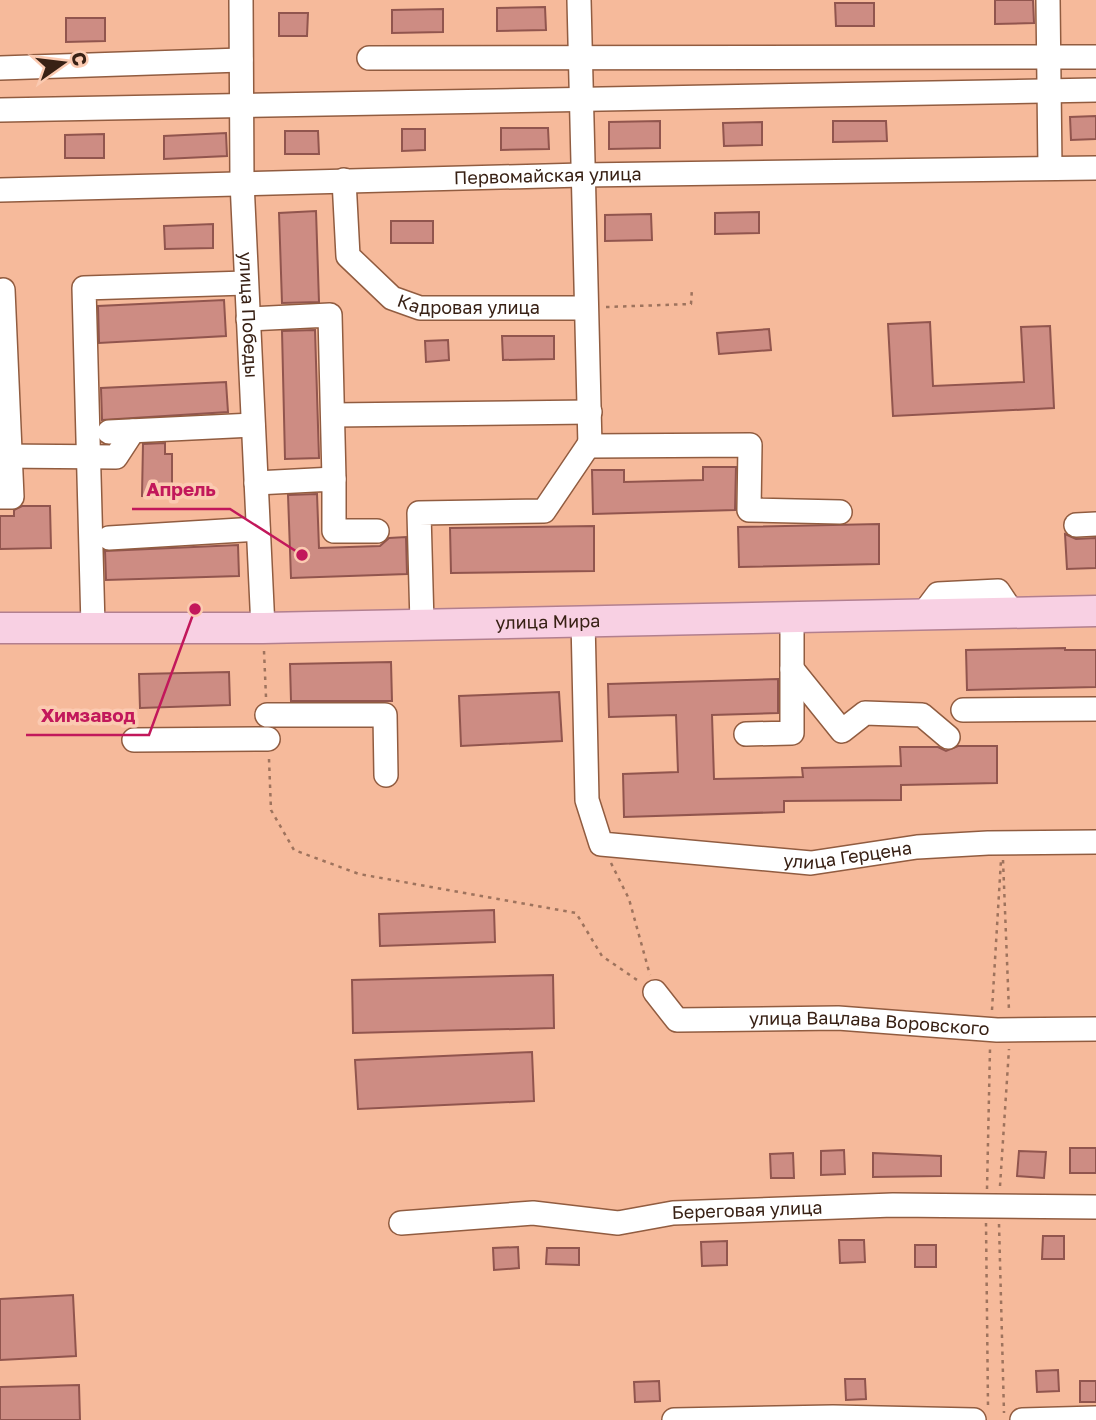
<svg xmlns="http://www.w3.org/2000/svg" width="1096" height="1420" font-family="'Golos Text',sans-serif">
<rect width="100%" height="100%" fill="#f6ba9b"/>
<g fill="#cd8c83" stroke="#91554e" stroke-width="2">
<polygon points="995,0 1033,0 1034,23 995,24"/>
<polygon points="835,3 874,3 874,26 836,26"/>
<polygon points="545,7 546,30 497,31 497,8"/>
<polygon points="443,9 443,32 392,33 392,10"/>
<polygon points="279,13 308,13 307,36 279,36"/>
<polygon points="66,18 105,18 105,41 66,42"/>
<polygon points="1096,116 1096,139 1071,140 1070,117"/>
<polygon points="660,121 660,148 609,149 609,122"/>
<polygon points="833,121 886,121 887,141 833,142"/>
<polygon points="762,122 762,145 724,146 723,123"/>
<polygon points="501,128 548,128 549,149 501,150"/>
<polygon points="402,129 425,129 425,150 402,151"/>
<polygon points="285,131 318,131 319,154 285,154"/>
<polygon points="226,133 227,156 164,159 164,136"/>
<polygon points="104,134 104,158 65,158 65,135"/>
<polygon points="316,211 319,302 282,303 279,213"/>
<polygon points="759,212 759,233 715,234 715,213"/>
<polygon points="651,214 652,240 605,241 605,215"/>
<rect x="391" y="221" width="42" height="22"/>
<polygon points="213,224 213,248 165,249 164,226"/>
<polygon points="224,300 226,336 99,343 98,306"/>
<polygon points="930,322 933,386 1024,382 1021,327 1050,326 1054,408 893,416 888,324"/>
<polygon points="769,329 771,350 719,354 717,333"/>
<polygon points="315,330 319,458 285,459 282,331"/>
<polygon points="502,336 554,336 554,359 503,360"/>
<polygon points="448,340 449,360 426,362 425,341"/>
<polygon points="226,382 228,412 102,420 101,388"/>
<polygon points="165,443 165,454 172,454 172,497 142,496 143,444"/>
<polygon points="703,467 736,467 735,510 593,514 592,470 624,470 624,482 703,480"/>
<polygon points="317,494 319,548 380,546 389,538 406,537 407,574 291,578 288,495"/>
<polygon points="22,506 50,506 51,548 0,549 0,516 14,516 14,510"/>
<polygon points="879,524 879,564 739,567 738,527"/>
<polygon points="594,526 594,571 451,573 450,528"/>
<polygon points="1065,534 1076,539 1096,538 1096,568 1067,569"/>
<polygon points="238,545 239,576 106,580 105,551"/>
<polygon points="1065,648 1065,650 1096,650 1096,687 967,690 966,650"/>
<polygon points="391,662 392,701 291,701 290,664"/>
<polygon points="229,672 230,705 140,708 139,674"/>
<polygon points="778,679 778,713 712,715 714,779 803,777 802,768 901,766 900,747 938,747 946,751 958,746 997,746 997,783 901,785 901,800 784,801 784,812 624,817 623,774 678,772 676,715 609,717 608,684"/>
<polygon points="559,692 562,741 461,746 459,696"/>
<polygon points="494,910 495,942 380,946 379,914"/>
<polygon points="553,975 554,1028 353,1033 352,980"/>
<polygon points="532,1052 534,1101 358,1109 355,1060"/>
<rect x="1070" y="1148" width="26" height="25"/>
<polygon points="844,1150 845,1174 821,1175 821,1151"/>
<polygon points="1019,1151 1046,1152 1044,1178 1017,1176"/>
<polygon points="793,1153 794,1178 771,1178 770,1154"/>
<polygon points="873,1153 941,1156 941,1176 873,1177"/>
<polygon points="1043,1236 1064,1236 1064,1259 1042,1259"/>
<polygon points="839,1240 864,1240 865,1262 840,1263"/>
<polygon points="727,1241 727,1265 702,1266 701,1242"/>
<rect x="915" y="1245" width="21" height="22"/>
<polygon points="518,1247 519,1268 494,1270 493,1248"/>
<polygon points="547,1248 579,1248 579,1265 546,1264"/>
<polygon points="73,1295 76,1356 0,1360 0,1299"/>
<polygon points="1058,1370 1059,1391 1037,1392 1036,1371"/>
<polygon points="845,1379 865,1379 866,1399 846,1400"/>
<polygon points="659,1381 660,1401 635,1402 634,1382"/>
<rect x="1080" y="1381" width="16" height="21"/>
<polygon points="79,1385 80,1420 0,1420 0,1387"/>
</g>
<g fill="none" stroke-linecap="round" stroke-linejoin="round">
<g stroke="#915c40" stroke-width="26">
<g id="minor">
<path id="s1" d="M241 0 242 182 263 628"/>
<polyline points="579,0 590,446 750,445 749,510 840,512"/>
<polyline points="1048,0 1050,168"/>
<polyline points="369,58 1096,57"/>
<polyline points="0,68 241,60"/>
<polyline points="0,110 1096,90"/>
<path id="s2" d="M344 180 348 256 392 298 420 308H585"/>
<path id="s3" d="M0 190 582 175 1096 168"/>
<polyline points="0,291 3,290 12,497 0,497"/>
<polyline points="248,319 330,315 334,479"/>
<polyline points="333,415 590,412"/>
<polyline points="109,432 253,425"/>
<polyline points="0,456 116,457 133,431"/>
<polyline points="256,483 334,479 334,531 377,531"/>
<polyline points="1076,525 1096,524"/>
<polyline points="109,538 258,529"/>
<polyline points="923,614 938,594 998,591 1012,612"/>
<path id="s4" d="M583 620 587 800 601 844 811 863 917 847 988 843 1096 842"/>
<polyline points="422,624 419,513 544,511 590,443"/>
<polyline points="93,626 84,288 246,283"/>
<polyline points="792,669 842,731 865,713 922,715 948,737"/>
<polyline points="963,710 1096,709"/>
<polyline points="267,715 385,715 386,775"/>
<polyline points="746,734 792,733 792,616"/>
<polyline points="134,740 268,739"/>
<path id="s5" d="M655 992 677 1020 838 1018 997 1030 1096 1029"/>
<path id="s6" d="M401 1223 533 1213 618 1223 673 1213 893 1205 1096 1207"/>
<polyline points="674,1420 833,1417 974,1420"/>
<polyline points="1022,1420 1096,1418"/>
</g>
</g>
<g stroke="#b27f8f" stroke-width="33">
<g id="major">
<path id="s7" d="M0 628H263L1096 611"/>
</g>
</g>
<g stroke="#9e735d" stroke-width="2.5" stroke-dasharray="3.5 5" stroke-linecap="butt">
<polyline points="606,307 691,304 692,288"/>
<polyline points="264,651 266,697"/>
<polyline points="269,759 271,810 294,850 359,874 576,913 602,956 640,982"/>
<polyline points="1003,860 1009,1011"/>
<polyline points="611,863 629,899 650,975"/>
<polyline points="992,1010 1001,860"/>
<polyline points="1000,1186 1009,1049"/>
<polyline points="987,1189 990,1049"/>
<polyline points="986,1223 988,1406"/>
<polyline points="999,1224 1004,1413"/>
</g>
<use href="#minor" stroke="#fff" stroke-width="23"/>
<use href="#major" stroke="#f8d0e3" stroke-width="30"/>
</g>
<g text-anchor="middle" stroke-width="7" stroke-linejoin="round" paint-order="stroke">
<g font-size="18" fill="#382115" stroke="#fbcab1">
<text dy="6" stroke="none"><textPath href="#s3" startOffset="548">Первомайская улица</textPath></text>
<text dy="6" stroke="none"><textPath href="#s2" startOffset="215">Кадровая улица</textPath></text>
<text dy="6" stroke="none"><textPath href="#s1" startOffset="315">улица Победы</textPath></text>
<text dy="6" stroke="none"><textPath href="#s7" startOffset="548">улица Мира</textPath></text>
<text dy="6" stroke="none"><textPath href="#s4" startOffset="474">улица Герцена</textPath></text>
<text dy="6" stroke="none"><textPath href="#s5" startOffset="228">улица Вацлава Воровского</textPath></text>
<text dy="6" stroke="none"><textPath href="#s6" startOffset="348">Береговая улица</textPath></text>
</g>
</g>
<path fill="none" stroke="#c2185b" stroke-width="2.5" d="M302 555L230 509H132M195 609L149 735H26"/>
<g fill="#c2185b" stroke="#fbcab1" stroke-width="2.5">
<circle cx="302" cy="555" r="7"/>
<circle cx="195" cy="609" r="7"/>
</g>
<g font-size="19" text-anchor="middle" font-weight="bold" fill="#c2185b" stroke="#fbcab1" stroke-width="7" stroke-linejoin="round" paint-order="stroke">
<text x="181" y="496">Апрель</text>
<text x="88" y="722">Химзавод</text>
</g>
<g transform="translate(63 63) rotate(76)" stroke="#fbcab1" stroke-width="5" paint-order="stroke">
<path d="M0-5L12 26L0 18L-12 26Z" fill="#382115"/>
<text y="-10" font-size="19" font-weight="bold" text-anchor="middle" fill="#382115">С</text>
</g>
</svg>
